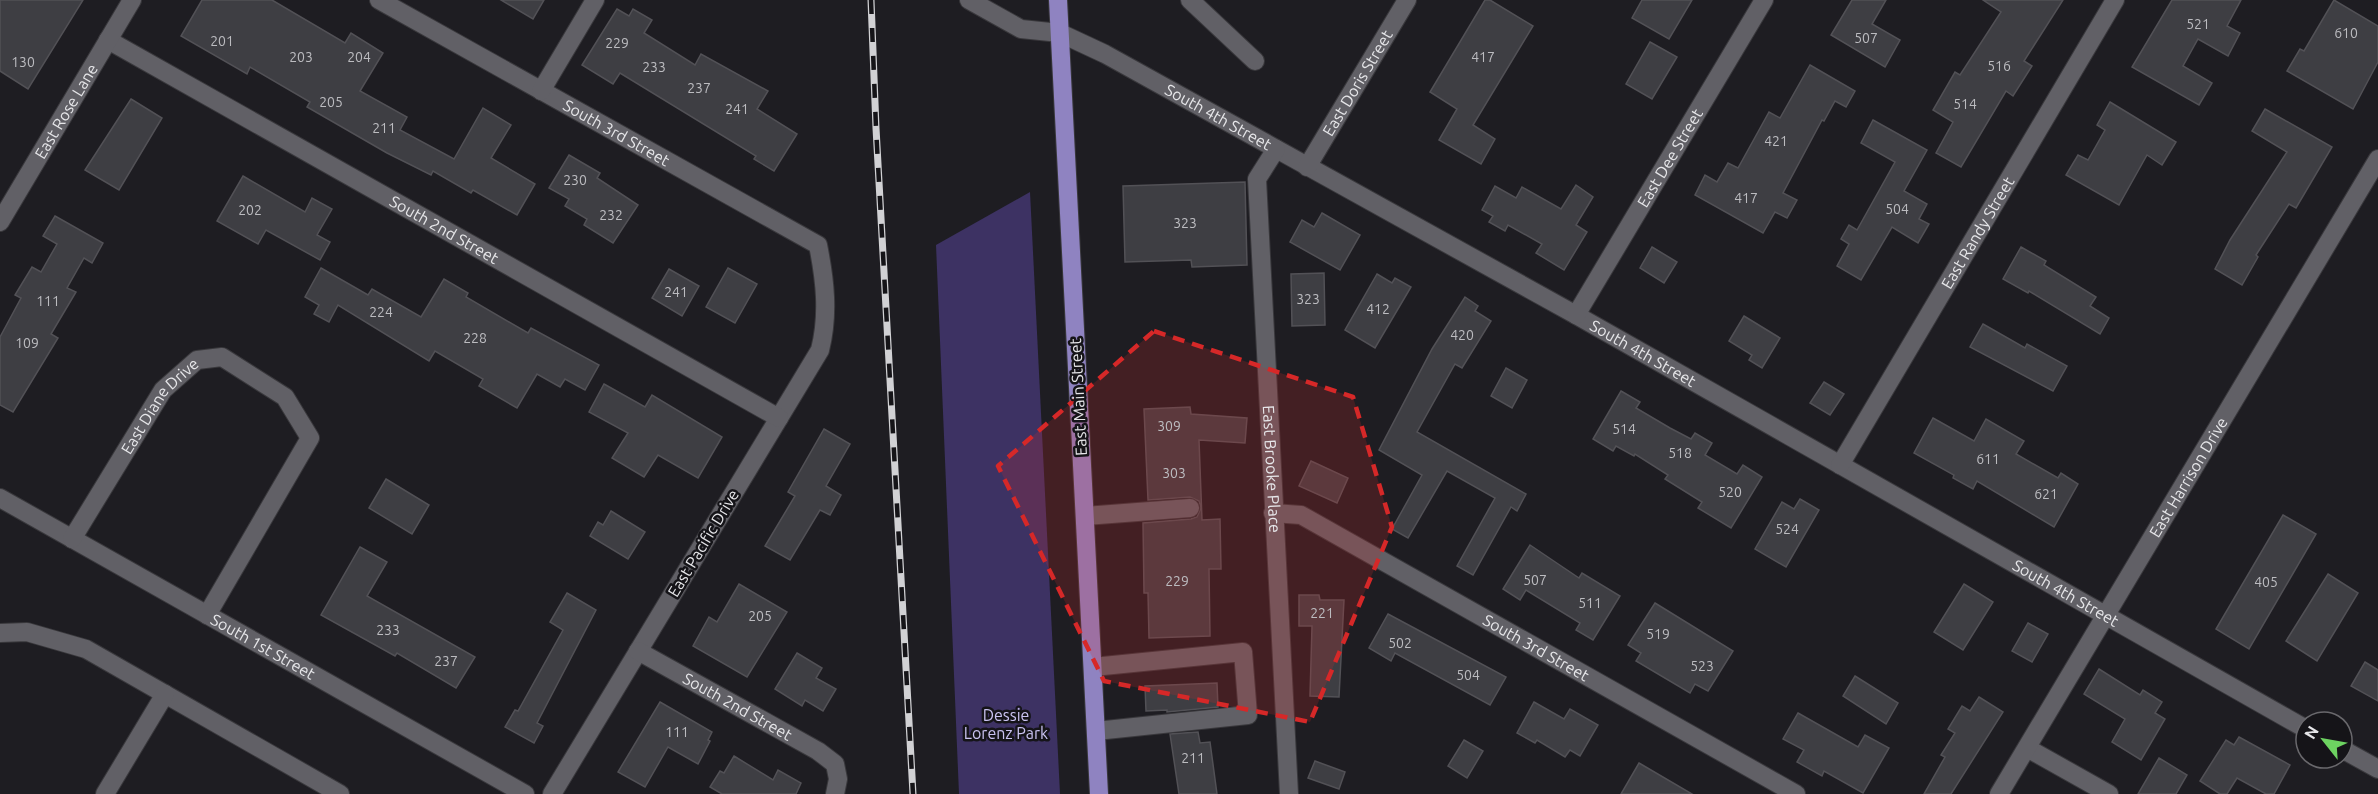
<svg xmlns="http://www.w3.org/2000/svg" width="2378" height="794" font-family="Ubuntu,sans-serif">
<rect width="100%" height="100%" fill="#1e1d22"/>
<polygon fill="#3d3263" points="1030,192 1060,794 959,794 936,245"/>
<g fill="#3e3e43" stroke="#525156" stroke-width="1.5">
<polygon points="0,0 83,0 28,89 0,71"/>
<polygon points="202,0 272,0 345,43 351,33 383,53 360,91 407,117 400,130 454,159 483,108 511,125 491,158 535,184 517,215 473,190 471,193 433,171 431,175 387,153 307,107 310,102 250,67 247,74 181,36"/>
<polygon points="501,0 544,0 533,19"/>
<polygon points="1485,0 1490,0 1533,26 1473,125 1495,139 1481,164 1439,140 1457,109 1430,92"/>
<polygon points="1642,0 1692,0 1669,39 1632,18"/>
<polygon points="1852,0 1886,0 1872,24 1900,40 1885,67 1831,35"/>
<polygon points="1983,0 2063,0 2024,61 2032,66 2013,96 2006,91 1961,167 1936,153 1953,122 1933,110 1955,72 1960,75 2001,12"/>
<polygon points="2172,0 2241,0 2227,26 2240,33 2228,56 2198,39 2183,66 2212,83 2199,105 2132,67"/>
<polygon points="2334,0 2378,26 2378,62 2353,109 2287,71 2300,49 2304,51"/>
<polygon points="617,9 629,16 633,9 652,20 644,33 695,65 701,54 768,91 757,109 797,134 774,171 754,159 756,156 620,73 613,84 582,65"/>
<polygon points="1650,42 1677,57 1652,99 1626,84"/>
<polygon points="1810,65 1855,91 1846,107 1835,101 1824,121 1822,120 1783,193 1797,200 1787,218 1775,212 1763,233 1695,195 1705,175 1717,182 1728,163 1738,168 1769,112 1780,118"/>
<polygon points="131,99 162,118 119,190 85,170"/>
<polygon points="2110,102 2176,142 2162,165 2147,155 2119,205 2066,175 2078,155 2088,160 2105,130 2097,125"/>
<polygon points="2265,109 2332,147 2296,208 2289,204 2256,255 2258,257 2242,285 2215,269 2230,240 2287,152 2252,131"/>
<polygon points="1873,120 1927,150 1904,191 1927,204 1919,219 1929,224 1918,243 1892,227 1861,280 1837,266 1849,244 1841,239 1849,225 1857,230 1895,162 1861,143"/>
<polygon points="569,155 600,173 597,178 638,205 613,243 584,225 587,219 565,206 569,199 549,188"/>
<polygon points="243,176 305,212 312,198 332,209 317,235 330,242 320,260 266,230 258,244 217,221"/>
<polygon points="1245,182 1247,265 1192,267 1191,260 1125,262 1123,186"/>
<polygon points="1576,185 1593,197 1576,225 1587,232 1564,270 1536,253 1542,244 1508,225 1505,231 1489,222 1493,216 1482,210 1495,186 1516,198 1522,187 1561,209"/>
<polygon points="1322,213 1360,235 1340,270 1290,242 1302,220 1314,227"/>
<polygon points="55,216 103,243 92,263 84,258 67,288 76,292 51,334 58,338 13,412 0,405 0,337 21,298 15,295 32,267 41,272 57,244 43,236"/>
<polygon points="1652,247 1677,262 1664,283 1640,268"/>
<polygon points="2021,247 2046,261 2044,265 2096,297 2090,306 2109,318 2100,334 2029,291 2028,293 2003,279"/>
<polygon points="321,268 368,295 372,289 421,317 444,279 468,293 466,297 528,333 531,328 599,365 585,390 565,379 560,387 537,374 517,408 479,386 483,379 435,351 429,361 338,305 329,322 314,314 319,305 305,297"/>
<polygon points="728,268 757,284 735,323 706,307"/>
<polygon points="669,269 699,286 682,316 652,298"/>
<polygon points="1324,273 1325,325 1292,326 1291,274"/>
<polygon points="1377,274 1392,283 1395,278 1411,287 1375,348 1345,330"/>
<polygon points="1465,297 1478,306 1475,311 1491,321 1462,368 1455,364 1417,432 1526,494 1517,511 1511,507 1473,575 1457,566 1495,498 1447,471 1408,538 1392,529 1422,475 1379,450 1432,349"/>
<polygon points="1744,316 1780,338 1762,368 1749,360 1752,355 1729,341"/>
<polygon points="1983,324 2025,348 2027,344 2067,366 2053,391 1970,347"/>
<polygon points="1506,368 1527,380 1512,408 1491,396"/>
<polygon points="1824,382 1844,394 1830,415 1810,403"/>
<polygon points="604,384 645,407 652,395 722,437 698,478 658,455 644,477 612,458 628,433 589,412"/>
<polygon points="1621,391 1640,402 1636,408 1670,428 1691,439 1695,433 1712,443 1705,455 1737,474 1743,465 1762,477 1731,528 1698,508 1702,502 1665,479 1668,475 1635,454 1634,456 1616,446 1613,451 1593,439"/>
<polygon points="1190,407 1191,414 1247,418 1245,443 1199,440 1202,520 1220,519 1221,569 1209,569 1210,636 1149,638 1148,593 1144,593 1143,523 1191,519 1197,517 1201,508 1199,501 1190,497 1148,500 1144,409"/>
<polygon points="1933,418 1974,441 1986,419 2024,441 2016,454 2058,478 2061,473 2078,484 2054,527 1977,481 1973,489 1953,478 1954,475 1914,453"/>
<polygon points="824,429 850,444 826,486 841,495 830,515 820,510 790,560 765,546 795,496 788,492"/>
<polygon points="1311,461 1348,478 1337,503 1299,486"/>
<polygon points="386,479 429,505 412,534 369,508"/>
<polygon points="1800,499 1819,510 1786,567 1755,549 1782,502 1794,509"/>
<polygon points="611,511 645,532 628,559 590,536 598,522 603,525"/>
<polygon points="2283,515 2316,534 2249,649 2216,629"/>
<polygon points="1530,545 1579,578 1582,573 1620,596 1593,640 1576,630 1580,623 1526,590 1520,600 1503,589"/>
<polygon points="360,547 387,562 367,596 475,657 456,688 397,653 395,656 321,615"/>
<polygon points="2328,574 2358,593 2317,661 2286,641"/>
<polygon points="739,584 787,612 747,677 693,646 709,617 717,622"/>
<polygon points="1964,584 1993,602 1963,650 1934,632"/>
<polygon points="567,593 596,610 537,723 543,726 534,743 505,727 515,710 518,711 563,630 550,622"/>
<polygon points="1299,595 1319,595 1320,600 1344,600 1339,697 1310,696 1312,626 1299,626"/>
<polygon points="1655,603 1733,651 1708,691 1695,684 1690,693 1636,661 1641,653 1628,645"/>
<polygon points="1388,614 1506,677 1490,705 1395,653 1391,661 1369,648"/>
<polygon points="2028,623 2048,634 2032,662 2012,651"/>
<polygon points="797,653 822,668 816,678 836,689 823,711 805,700 802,706 775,689"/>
<polygon points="2365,662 2378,670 2378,701 2351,686"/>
<polygon points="2099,669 2140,695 2143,690 2162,702 2155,713 2165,719 2141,760 2112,742 2125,719 2084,694"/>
<polygon points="1855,676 1898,703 1886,724 1843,696"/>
<polygon points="1217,683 1218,707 1167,712 1167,710 1146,711 1145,686"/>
<polygon points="1979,697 2003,712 1951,794 1924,794 1945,757 1941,755 1955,733 1948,729 1962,706 1970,711"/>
<polygon points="660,702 712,732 708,740 710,741 698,764 668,747 645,787 618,772"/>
<polygon points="1534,702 1564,719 1570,709 1598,725 1580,756 1570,750 1565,757 1537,740 1535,743 1517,733"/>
<polygon points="1798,713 1858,747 1865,735 1889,748 1863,793 1824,771 1822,776 1797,762 1804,750 1783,739"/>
<polygon points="1198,732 1200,743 1210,742 1217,794 1179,794 1170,734"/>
<polygon points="2239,737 2290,765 2274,794 2266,794 2237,778 2227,794 2220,794 2200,781 2226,740 2234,745"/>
<polygon points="1464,740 1483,751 1467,778 1448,766"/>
<polygon points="734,756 773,780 778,770 801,783 796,794 722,794 710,787 720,771 724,773"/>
<polygon points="2159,758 2187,775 2176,794 2138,794"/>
<polygon points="1315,761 1345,772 1339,789 1308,778"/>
<polygon points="1639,763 1692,794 1621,794"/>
</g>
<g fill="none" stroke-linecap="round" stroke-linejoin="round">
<g stroke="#39383c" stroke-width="20">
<g id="minor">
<path id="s1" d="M379 0 818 245C825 280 829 314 820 350L552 794"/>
<path id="s2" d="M969 0 1021 29 1060 33 1105 54 1576 315 2306 729"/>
<polyline points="1190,0 1255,61"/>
<path id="s3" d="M108 40 779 418"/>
<polyline points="541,91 595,0"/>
<path id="s4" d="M1276 149 1257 179 1289 794"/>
<path id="s5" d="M1307 167 1407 0"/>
<path id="s6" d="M0 222 132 0"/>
<path id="s7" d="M1576 315 1764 0"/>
<path id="s8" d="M1840 465 2115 0"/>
<path id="s9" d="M0 498 525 794"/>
<path id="s10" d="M1273 513 1301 515 1796 794"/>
<polyline points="1085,516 1190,508"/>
<path id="s11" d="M72 539 163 390 197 360 222 357 285 397 310 438 207 615"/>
<polyline points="0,633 27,632 86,649 340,794"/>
<path id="s12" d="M638 651 818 751 835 764 838 779 835 794"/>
<polyline points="1093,667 1243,652 1248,715 1096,731"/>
<polyline points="2027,748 2109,794"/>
<polyline points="2342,749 2378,769"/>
<polyline points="105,794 165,694"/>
<path id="s13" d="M1999 794 2378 159"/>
</g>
</g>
<g stroke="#39383c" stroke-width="20">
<polyline id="major" points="1058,0 1099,794"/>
</g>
<use href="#minor" stroke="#616066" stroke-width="18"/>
<use href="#major" stroke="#8f83c1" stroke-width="18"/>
<g stroke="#d1d1d4" stroke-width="7">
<polyline id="rail" points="871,0 876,128 913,794"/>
</g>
<use href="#rail" stroke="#151418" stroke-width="4.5" stroke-dasharray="14" stroke-linecap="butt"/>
</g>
<path fill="#d62828" fill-opacity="0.2" stroke="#d62828" stroke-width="4.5" stroke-dasharray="12 8" stroke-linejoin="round" d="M1154 331 1353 397 1392 527 1310 722 1104 681 998 466Z"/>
<g text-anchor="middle" stroke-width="5" stroke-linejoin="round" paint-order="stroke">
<g font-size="14" fill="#bcbcc0">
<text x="2198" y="29">521</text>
<text x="2346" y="38">610</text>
<text x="1866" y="43">507</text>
<text x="222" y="46">201</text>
<text x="617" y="48">229</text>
<text x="301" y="62">203</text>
<text x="359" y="62">204</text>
<text x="1483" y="62">417</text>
<text x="23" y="67">130</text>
<text x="1999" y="71">516</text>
<text x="654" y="72">233</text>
<text x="699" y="93">237</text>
<text x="331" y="107">205</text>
<text x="1965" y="109">514</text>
<text x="737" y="114">241</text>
<text x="384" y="133">211</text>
<text x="1776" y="146">421</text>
<text x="575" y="185">230</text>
<text x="1746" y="203">417</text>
<text x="1897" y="214">504</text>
<text x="250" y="215">202</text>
<text x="611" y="220">232</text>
<text x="1185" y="228">323</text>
<text x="676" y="297">241</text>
<text x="1308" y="304">323</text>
<text x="48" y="306">111</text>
<text x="1378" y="314">412</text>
<text x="381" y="317">224</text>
<text x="1462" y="340">420</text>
<text x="475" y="343">228</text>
<text x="27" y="348">109</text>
<text x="1169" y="431">309</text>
<text x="1624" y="434">514</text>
<text x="1680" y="458">518</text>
<text x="1988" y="464">611</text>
<text x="1174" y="478">303</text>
<text x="1730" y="497">520</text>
<text x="2046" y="499">621</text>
<text x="1787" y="534">524</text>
<text x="1535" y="585">507</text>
<text x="1177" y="586">229</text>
<text x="2266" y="587">405</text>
<text x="1590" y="608">511</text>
<text x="1322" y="618">221</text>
<text x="760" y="621">205</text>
<text x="388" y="635">233</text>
<text x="1658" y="639">519</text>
<text x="1400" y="648">502</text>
<text x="446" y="666">237</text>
<text x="1702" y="671">523</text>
<text x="1468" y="680">504</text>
<text x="677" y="737">111</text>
<text x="1193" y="763">211</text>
</g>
<g font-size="16" fill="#e6e6e9" stroke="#151418">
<text dy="6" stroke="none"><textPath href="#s5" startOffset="98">East Doris Street</textPath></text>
<text dy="6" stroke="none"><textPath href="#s6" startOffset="129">East Rose Lane</textPath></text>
<text dy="6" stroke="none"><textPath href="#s2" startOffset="278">South 4th Street</textPath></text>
<text dy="6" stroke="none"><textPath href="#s1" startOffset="272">South 3rd Street</textPath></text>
<text dy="6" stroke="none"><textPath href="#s7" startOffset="183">East Dee Street</textPath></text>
<text dy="6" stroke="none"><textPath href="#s3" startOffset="386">South 2nd Street</textPath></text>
<text dy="6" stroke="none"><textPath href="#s8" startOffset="270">East Randy Street</textPath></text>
<text dy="6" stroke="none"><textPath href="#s2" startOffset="764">South 4th Street</textPath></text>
<text transform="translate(1078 397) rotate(-93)" y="6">East Main Street</text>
<text dy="6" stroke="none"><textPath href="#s11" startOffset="160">East Diane Drive</textPath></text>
<text dy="6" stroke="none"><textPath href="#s4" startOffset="326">East Brooke Place</textPath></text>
<text dy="6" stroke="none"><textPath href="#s13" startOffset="369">East Harrison Drive</textPath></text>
<text transform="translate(703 543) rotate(-59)" y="6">East Pacific Drive</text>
<text dy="6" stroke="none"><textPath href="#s2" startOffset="1250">South 4th Street</textPath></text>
<text dy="6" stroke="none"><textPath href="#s9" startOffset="302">South 1st Street</textPath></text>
<text dy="6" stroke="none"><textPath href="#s10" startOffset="298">South 3rd Street</textPath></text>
<text dy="6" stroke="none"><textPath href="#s12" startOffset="114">South 2nd Street</textPath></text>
</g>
<g font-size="16" fill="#cac3f1" stroke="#151418">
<text x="1006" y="721">Dessie<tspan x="1006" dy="18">Lorenz Park</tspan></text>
</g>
</g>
<g transform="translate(2324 740) rotate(301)"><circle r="28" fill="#151418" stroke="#69686c" stroke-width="1.5"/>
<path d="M0-4.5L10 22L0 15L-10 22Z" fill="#6dd361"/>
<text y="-9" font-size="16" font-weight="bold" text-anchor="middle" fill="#e6e6e9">N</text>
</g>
</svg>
